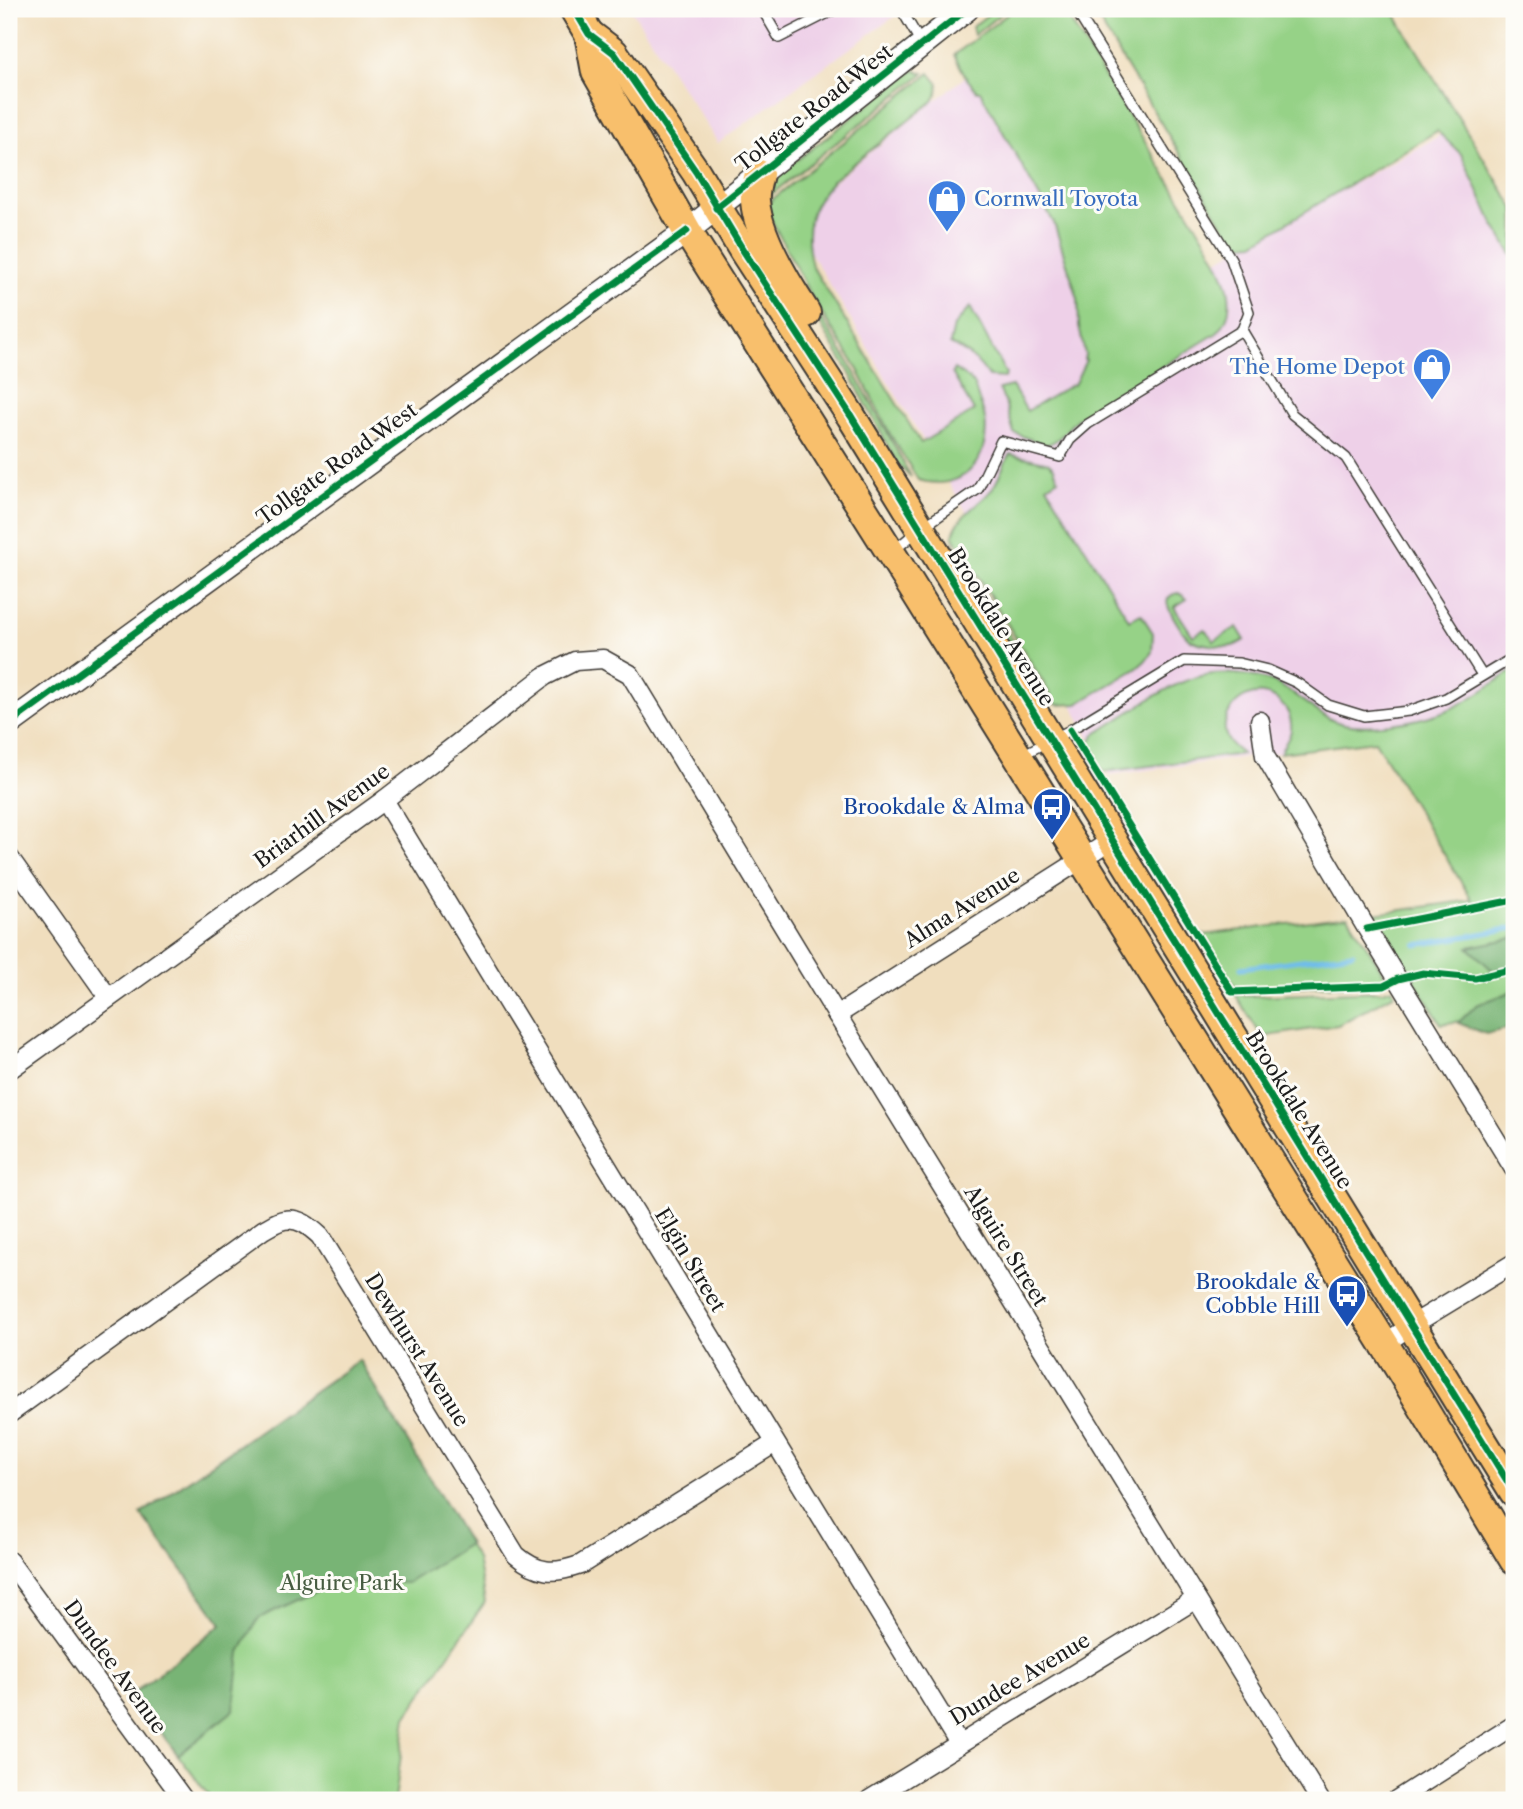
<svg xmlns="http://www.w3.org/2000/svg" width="1523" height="1809" font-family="'Libre Caslon Text',serif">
<rect width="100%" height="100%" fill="#fdfcf7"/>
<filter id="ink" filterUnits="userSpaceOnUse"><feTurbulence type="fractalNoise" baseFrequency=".0143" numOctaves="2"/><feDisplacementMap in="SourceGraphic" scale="14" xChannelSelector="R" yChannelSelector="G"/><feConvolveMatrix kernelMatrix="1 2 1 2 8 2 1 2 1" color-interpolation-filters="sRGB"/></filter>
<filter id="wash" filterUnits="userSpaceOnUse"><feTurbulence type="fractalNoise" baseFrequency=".00686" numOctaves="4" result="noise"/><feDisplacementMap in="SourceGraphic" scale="28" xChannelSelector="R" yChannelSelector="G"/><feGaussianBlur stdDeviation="1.57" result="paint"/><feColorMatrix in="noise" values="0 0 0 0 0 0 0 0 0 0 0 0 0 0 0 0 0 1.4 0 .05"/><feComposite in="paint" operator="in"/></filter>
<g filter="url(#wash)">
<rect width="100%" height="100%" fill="#f0debe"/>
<g fill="#eed0e8">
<polygon points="631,9 905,9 718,143"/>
<polygon points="984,62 1163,358 1231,306 1205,267 1460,124 1514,212 1514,722 1110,775 978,531 789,217"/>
</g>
<g fill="#96d287" stroke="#597752" stroke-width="2">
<polygon points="995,9 1007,9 974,35 972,27"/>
<path d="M1014 9H1063L1208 244C1223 271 1243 306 1217 333L1077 419C1066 429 1060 442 1045 445L1014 433 1005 402 999 389 1012 386 1027 411 1071 385H1074L1086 360 1084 359 1085 355 1079 326 1078 299 1054 223 980 91H977L967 79 954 55Z"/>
<polygon points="1092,9 1399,9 1396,14 1399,21 1514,208 1514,258 1494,225 1461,154 1437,131 1254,243 1243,244 1233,242"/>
<polygon points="914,70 924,73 763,201 768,187 792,158 797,160"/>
<path d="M930 73 938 83 937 94 933 101 833 180C808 208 803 230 812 266L921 443 974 411 952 373 954 369C960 373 967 377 972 382 976 387 976 392 978 398 981 405 984 411 985 419 991 462 961 493 918 480L890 434 857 368 812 298 764 206Z"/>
<polygon points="795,283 800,284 851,366 911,477 898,465 848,370"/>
<path d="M970 307 1006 374 1005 378 989 377C979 361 967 352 950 344L954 326Z"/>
<path d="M1010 454 1049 463 1054 468 1058 479 1047 486 1129 620 1141 614 1153 633 1152 652 1145 661 1136 669 1077 704 1057 705 953 535C960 512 978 507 992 489 1000 478 1003 464 1010 454Z"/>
<polygon points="952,542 1052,703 1044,700 952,551"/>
<path d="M1178 593 1183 595 1187 599 1174 607 1193 636 1205 629 1214 641 1237 627 1245 640C1241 642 1238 644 1235 645 1227 649 1199 644 1191 640 1185 636 1181 629 1177 623 1171 612 1158 597 1178 593Z"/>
<path d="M1514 670V1013L1441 1024 1374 914 1472 900 1375 741 1280 753C1283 747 1288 740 1290 734 1293 726 1290 714 1285 708 1257 671 1209 714 1230 743 1233 747 1239 751 1242 754L1103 772 1087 746 1094 735C1128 714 1173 678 1213 674 1235 672 1261 676 1281 686 1298 696 1313 710 1330 719 1357 734 1422 721 1450 709 1472 700 1494 682 1514 670Z"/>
<polygon points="1348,916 1388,980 1375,985 1239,988 1235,986 1203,935"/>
<polygon points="1392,988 1395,994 1338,1025 1262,1037 1235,994 1249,996 1382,991"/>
<polygon points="359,1360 477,1559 485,1602 406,1717 395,1800 212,1800 132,1694 222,1624 141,1514"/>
</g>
<g fill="#78b474" stroke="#4a6848" stroke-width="2">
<polygon points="1514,938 1514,965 1493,971 1468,947"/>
<polygon points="1514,988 1514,1027 1486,1034 1458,1023 1476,1005 1508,993"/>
<polygon points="359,1360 469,1544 407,1583 336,1582 259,1618 240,1652 234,1710 178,1755 132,1694 222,1624 141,1514"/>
</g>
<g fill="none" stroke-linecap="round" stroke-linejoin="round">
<g stroke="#70bdea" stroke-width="5">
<polyline points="1416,945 1514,928"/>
<polyline points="1241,968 1353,953"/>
</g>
</g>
</g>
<g filter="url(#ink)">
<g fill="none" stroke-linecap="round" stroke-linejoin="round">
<g stroke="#3c3934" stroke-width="12">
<g id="service">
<polyline points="762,9 779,38 836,9"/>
<polyline points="901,9 921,43"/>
<polyline points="1242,330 1292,414 1346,458 1482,675"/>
<polyline points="892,552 920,529 978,489 1001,441 1060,457 1070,440 1088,424 1242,330 1249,312 1231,259 1075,9"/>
<polyline points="1022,755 1070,730 1184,661 1239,663 1268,670 1297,683 1328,705 1364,716 1409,711 1446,698 1514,657"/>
</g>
</g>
<g stroke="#3c3934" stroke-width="21">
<g id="minor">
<polyline points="1260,721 1265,756 1367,929 1514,1169"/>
<polyline points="384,800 959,1744"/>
<polyline points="9,857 108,997"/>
<polyline points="837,1015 1112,840"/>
<polyline points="9,1070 384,800 545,676 575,661 603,659 630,674 837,1015 1320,1800"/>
<polyline points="1384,1344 1412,1325 1514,1263"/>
<path d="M9 1414 263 1230C269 1227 277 1221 284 1220 299 1217 310 1227 320 1236L516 1555C538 1574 554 1574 580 1565L775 1443"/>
<polyline points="9,1561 184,1800"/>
<polyline points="869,1800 1196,1599"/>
<polyline points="1396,1800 1514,1725"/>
</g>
</g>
<g stroke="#3c3934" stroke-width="26">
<polyline id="tertiary" points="9,724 687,231 967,9"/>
</g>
<g stroke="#3c3934" stroke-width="32">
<g id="primary">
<polyline points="574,9 589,34 596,72 687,231 906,577 1401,1371 1514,1560"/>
<polyline points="589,34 614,53 696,172 743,250 851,416 1514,1492"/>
<path d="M759 174C757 182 754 193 755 201 758 236 787 284 806 313"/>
</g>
</g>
<use href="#service" stroke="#fff" stroke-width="9"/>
<use href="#minor" stroke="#fff" stroke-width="18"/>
<use href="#tertiary" stroke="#fff" stroke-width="23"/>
<use href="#primary" stroke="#f8bf6c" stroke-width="28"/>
<g stroke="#fdfcf7" stroke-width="11">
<g id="cycleway">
<polyline points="574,9 589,34 614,53 696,172 743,250 851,416 1514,1492"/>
<polyline points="716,208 967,9"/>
<polyline points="9,724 687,231"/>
<polyline points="1070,730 1232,992 1384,986 1398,979 1423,973 1475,978 1514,969"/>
<polyline points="1367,929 1514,900"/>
</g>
</g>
<use href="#cycleway" stroke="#00873e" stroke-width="7"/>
</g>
</g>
<defs>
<g id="shop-pin" transform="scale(2.0125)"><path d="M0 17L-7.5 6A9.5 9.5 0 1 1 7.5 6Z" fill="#3f7fe0" stroke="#fdfcf7"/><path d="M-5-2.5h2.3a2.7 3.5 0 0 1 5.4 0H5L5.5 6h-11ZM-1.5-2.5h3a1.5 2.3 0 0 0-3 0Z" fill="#fff"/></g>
<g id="bus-pin" transform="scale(2.0125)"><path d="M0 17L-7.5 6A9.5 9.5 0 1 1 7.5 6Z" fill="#1a4fb4" stroke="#fdfcf7"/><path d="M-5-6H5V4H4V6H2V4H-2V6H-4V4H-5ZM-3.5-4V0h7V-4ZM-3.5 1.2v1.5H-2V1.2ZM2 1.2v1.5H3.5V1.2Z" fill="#fff"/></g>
</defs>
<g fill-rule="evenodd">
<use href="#shop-pin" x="947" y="199"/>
<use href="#shop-pin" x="1432" y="367"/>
<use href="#bus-pin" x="1052" y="807"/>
<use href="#bus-pin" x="1347" y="1294"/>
</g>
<g text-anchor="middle" stroke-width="6" stroke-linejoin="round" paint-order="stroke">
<g font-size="21" fill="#1c1c1c" stroke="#fdfcf7">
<text transform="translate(814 108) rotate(-38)" y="7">Tollgate Road West</text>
<text transform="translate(337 464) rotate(-36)" y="7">Tollgate Road West</text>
<text transform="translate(1001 627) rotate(58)" y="7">Brookdale Avenue</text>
<text transform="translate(322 816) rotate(-36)" y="7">Briarhill Avenue</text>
<text transform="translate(962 908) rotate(-32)" y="7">Alma Avenue</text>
<text transform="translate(1299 1110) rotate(58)" y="7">Brookdale Avenue</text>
<text transform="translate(1006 1246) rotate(58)" y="7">Alguire Street</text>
<text transform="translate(690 1260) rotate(59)" y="7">Elgin Street</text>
<text transform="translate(417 1350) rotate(58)" y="7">Dewhurst Avenue</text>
<text transform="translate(115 1667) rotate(54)" y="7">Dundee Avenue</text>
<text transform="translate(1020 1679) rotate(-31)" y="7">Dundee Avenue</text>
</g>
<g font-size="21" fill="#366cbe" stroke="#fdfcf7" text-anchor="start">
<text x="974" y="206">Cornwall Toyota</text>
<text x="1405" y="374" text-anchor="end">The Home Depot</text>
</g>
<g font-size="21" fill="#164399" stroke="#fdfcf7" text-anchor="end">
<text x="1025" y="814">Brookdale &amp; Alma</text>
<text x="1320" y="1289">Brookdale &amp;<tspan x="1320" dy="24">Cobble Hill</tspan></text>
</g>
<g font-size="21" fill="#475c41" stroke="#fdfcf7">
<text x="342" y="1590">Alguire Park</text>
</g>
</g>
<rect width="1523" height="1809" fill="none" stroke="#fdfcf7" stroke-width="35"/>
</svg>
